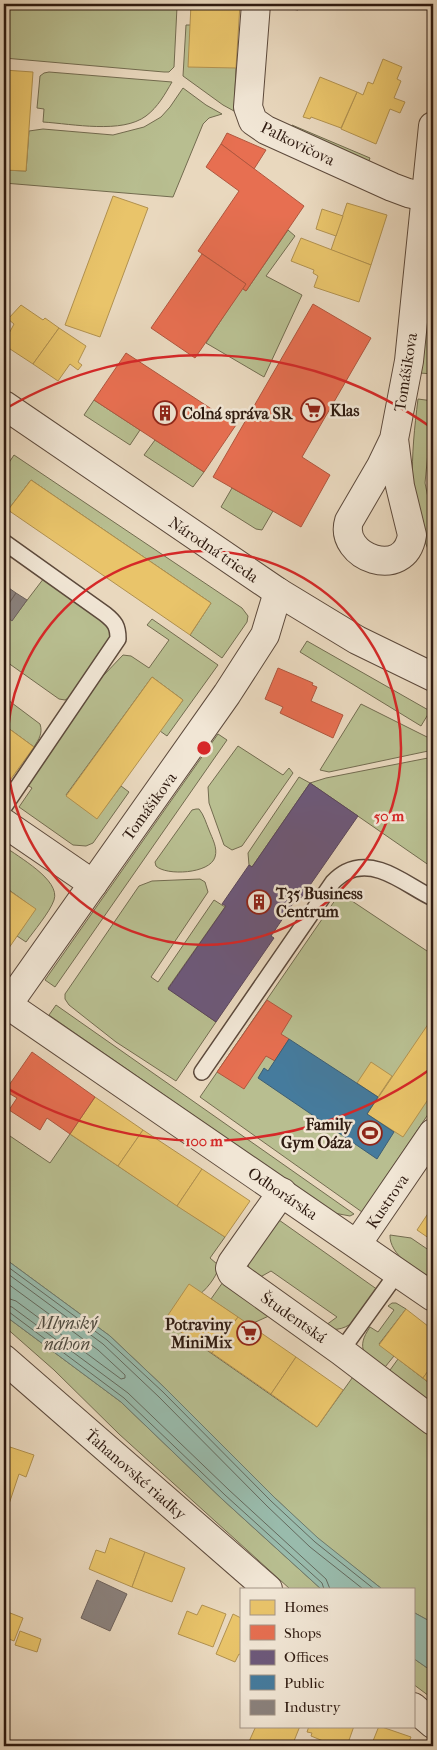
<svg xmlns="http://www.w3.org/2000/svg" width="437" height="1750" font-family="'IM FELL French Canon',serif">
<rect width="100%" height="100%" fill="#e9d8be"/>
<filter id="stains"><feTurbulence type="fractalNoise" baseFrequency=".004" numOctaves="4"/><feColorMatrix values="0 0 0 0 .2 0 0 0 0 .09 0 0 0 0 .02 0 0 0 .5 -.17"/></filter>
<radialGradient id="worn" r=".72"><stop offset=".6" stop-color="#630" stop-opacity="0"/><stop offset="1" stop-color="#630" stop-opacity=".3"/></radialGradient>
<g fill="#b8be90" stroke="#736c50">
<polygon points="4,4 191,4 191,7 177,7 174,67 169,72 164,72 4,58"/>
<polygon points="186,25 190,25 236,68 234,111 223,105 183,76"/>
<path d="M49 72 172 82C165 94 158 107 146 116 122 134 73 124 43 122L44 109 37 108 40 76 44 73Z"/>
<polygon points="183,88 206,105 222,114 209,118 203,124 173,197 4,183 4,170 26,171 29,131 43,129 113,135 144,127 161,117 170,107"/>
<polygon points="292,125 370,158 368,163 291,129"/>
<polygon points="288,230 295,236 266,276 302,295 264,377 206,343 242,288 246,291"/>
<polygon points="433,236 433,374 420,373"/>
<path d="M418 399 433 401 425 483 433 522V560C406 506 411 457 418 399Z"/>
<polygon points="94,400 140,430 130,445 84,415"/>
<polygon points="155,440 204,472 193,487 144,455"/>
<polygon points="14,455 242,608 248,616 247,622 222,658 190,635 211,603 31,480 8,510 4,507 4,470"/>
<polygon points="232,488 273,511 262,530 256,529 221,507"/>
<polygon points="44,578 106,622 113,635 70,697 65,700 59,699 4,660 4,615 12,620"/>
<polygon points="152,619 218,665 167,736 160,731 183,700 152,677 66,795 97,818 121,786 129,792 93,843 86,846 73,845 19,807 32,788 26,784 102,677 123,655 131,656 149,668 169,640 147,625"/>
<polygon points="307,641 430,711 421,726 300,652"/>
<path d="M4 697 40 724C43 733 39 739 34 747L4 725Z"/>
<polygon points="361,704 433,740 433,750 329,772 320,770"/>
<polygon points="218,734 227,740 55,987 45,980"/>
<polygon points="238,746 283,775 289,768 293,773 242,846 232,850 224,845 209,803 208,787"/>
<polygon points="433,757 433,868 310,783 326,778"/>
<polygon points="299,777 310,783 252,867 249,865 248,853"/>
<path d="M196 809H199C204 815 206 823 209 830 212 838 218 848 215 857 210 874 166 876 156 866L155 862 192 810Z"/>
<path d="M4 846C18 857 61 880 54 900 50 912 33 932 26 942L17 936 35 909 5 887 4 888Z"/>
<polygon points="200,879 205,882 208,892 151,977 158,982 214,900 225,907 168,988 216,1022 176,1081 116,1042 69,1005 65,999 65,994 139,886 152,881"/>
<polygon points="340,893 433,955 433,1107 362,1212 200,1097"/>
<polygon points="56,1005 354,1214 350,1216 334,1213 49,1015"/>
<path d="M4 1132 50 1163 70 1134 225 1237 210 1258 217 1264 219 1267C211 1292 184 1306 165 1321L317 1427 355 1374 433 1435V1623L413 1612V1589H382L318 1539 275 1498 166 1389 110 1336 4 1258Z"/>
<path d="M279 1220 378 1290C363 1311 352 1336 322 1328L337 1317 271 1271 255 1280 249 1269 248 1263 273 1222Z"/>
<path d="M390 1235 411 1238 433 1253V1279C417 1273 389 1254 390 1235Z"/>
<polygon points="223,1282 271,1315 249,1325 211,1299"/>
<path d="M392 1303H396L406 1309 379 1344 394 1356 381 1372C365 1355 355 1349 370 1327L378 1332 394 1310 388 1306Z"/>
<polygon points="4,1315 121,1402 222,1499 321,1589 290,1589 119,1434 54,1370 4,1326"/>
<polygon points="398,1359 433,1386 433,1413 385,1377"/>
<polygon points="413,1658 433,1672 433,1699 413,1684"/>
</g>
<g fill="#99bbac" stroke="#6e7b6e">
<polygon points="4,1258 110,1336 166,1389 275,1498 318,1538 382,1589 321,1589 222,1499 121,1402 4,1315"/>
<polygon points="413,1612 433,1623 433,1672 413,1658"/>
</g>
<g fill="#e9c46a" stroke="#b1914f">
<polygon points="191,4 240,4 236,68 188,67"/>
<polygon points="383,59 402,67 397,79 401,81 394,98 405,102 400,113 390,109 376,144 341,129 357,92 363,95 368,82 373,84"/>
<polygon points="4,70 33,72 26,171 4,170"/>
<polygon points="320,77 357,92 341,128 311,117 310,119 303,117"/>
<polygon points="113,196 148,208 100,337 65,325"/>
<polygon points="347,203 387,215 371,265 331,250"/>
<polygon points="322,209 343,216 336,236 316,229"/>
<polygon points="301,238 371,265 359,302 314,287 318,276 313,273 314,270 291,261"/>
<polygon points="21,305 43,320 45,318 59,328 33,364 7,347 5,341 14,324 8,319"/>
<polygon points="59,328 86,346 78,362 82,365 78,370 70,364 58,381 33,364"/>
<polygon points="31,480 211,603 190,635 8,510"/>
<polygon points="152,677 183,700 97,819 66,796"/>
<polygon points="4,725 34,747 8,783 4,780"/>
<polygon points="4,887 36,909 4,955"/>
<polygon points="433,1017 433,1092 403,1137 367,1114"/>
<polygon points="371,1062 392,1076 378,1097 357,1083"/>
<polygon points="95,1097 143,1130 118,1166 70,1134"/>
<polygon points="143,1130 202,1169 177,1206 118,1166"/>
<polygon points="202,1169 250,1201 225,1237 177,1206"/>
<polygon points="433,1206 433,1241 417,1230"/>
<polygon points="189,1284 238,1317 212,1353 164,1321"/>
<polygon points="406,1309 433,1330 433,1364 423,1378 379,1345"/>
<polygon points="238,1317 296,1357 271,1394 212,1353"/>
<polygon points="296,1357 343,1390 317,1427 271,1394"/>
<polygon points="433,1364 433,1386 423,1378"/>
<polygon points="4,1445 34,1455 26,1477 19,1474 8,1507 4,1505"/>
<polygon points="110,1538 145,1552 132,1587 89,1569 96,1550 105,1553"/>
<polygon points="145,1552 185,1568 172,1602 132,1587"/>
<polygon points="202,1605 226,1614 213,1647 178,1634 187,1611 197,1615"/>
<polygon points="5,1611 23,1618 14,1641 4,1637"/>
<polygon points="233,1614 241,1618 241,1655 239,1654 235,1662 216,1654"/>
<polygon points="20,1631 41,1639 37,1652 15,1645"/>
<polygon points="256,1726 300,1726 292,1746 247,1746"/>
<polygon points="309,1726 354,1726 347,1746 327,1746 328,1743 311,1736 312,1733 307,1732"/>
<polygon points="379,1726 411,1737 407,1746 371,1746"/>
</g>
<g fill="#e76f51" stroke="#b0563e">
<polygon points="227,133 266,150 254,169 221,144"/>
<polygon points="221,144 304,206 246,291 242,288 246,284 198,251 239,191 206,167"/>
<polygon points="202,254 246,284 195,358 151,328"/>
<polygon points="313,304 371,338 302,457 330,475 301,527 213,477"/>
<polygon points="126,353 236,425 204,472 94,400"/>
<polygon points="278,668 313,683 312,685 317,687 311,701 343,715 333,738 280,713 283,707 265,699"/>
<polygon points="267,1000 292,1016 281,1034 289,1039 275,1061 266,1056 244,1089 217,1072"/>
<polygon points="32,1052 95,1097 70,1134 47,1118 40,1130 9,1110 17,1098 5,1091"/>
</g>
<polygon fill="#6d597a" stroke="#5a465a" points="310,783 358,816 299,901 296,899 271,936 274,938 216,1022 168,989 226,906 222,904 249,865 252,867"/>
<polygon fill="#457b9d" stroke="#3e5e73" points="289,1039 378,1097 367,1114 394,1132 377,1159 258,1078 264,1068 268,1071"/>
<g fill="#8a817c" stroke="#6e625c">
<polygon points="274,4 299,4 298,10 274,6"/>
<polygon points="401,4 424,4 424,9 401,8"/>
<polygon points="6,586 16,593 4,611 4,590"/>
<polygon points="16,593 27,600 12,621 4,615 4,611"/>
<polygon points="97,1580 127,1594 110,1631 81,1618"/>
</g>
<g fill="none" stroke-linecap="round" stroke-linejoin="round">
<g stroke="#646a5e" stroke-width="1">
<polyline points="4,1264 107,1340 163,1392 271,1501 315,1542 374,1589"/>
<polyline points="4,1271 103,1344 159,1397 267,1506 310,1547 363,1589"/>
<polyline points="4,1281 98,1350 125,1375 125,1378 121,1379 16,1301 4,1297"/>
<polyline points="4,1305 12,1307 128,1393 229,1490 326,1579 330,1589"/>
<polyline points="4,1311 9,1312 124,1398 225,1495 322,1583 324,1589"/>
</g>
<g stroke="#5d4a3c" stroke-width="18">
<g id="service">
<path d="M4 542 105 614C115 622 118 626 118 639L4 807"/>
<path d="M202 1072 333 882C337 878 342 874 346 872 377 857 407 886 433 898"/>
<polyline points="341,1351 398,1272"/>
</g>
</g>
<g stroke="#5d4a3c" stroke-width="30">
<g id="minor">
<polyline points="256,4 248,107 253,121 266,130 392,187 408,193 426,197"/>
<path d="M394 439 400 486 412 535C405 582 338 557 349 521L381 466 394 439 409 361 433 126"/>
<polyline points="4,823 93,884"/>
<polyline points="8,1005 433,1297"/>
<polyline points="4,1010 227,694 265,635 278,592"/>
<polyline points="282,1192 232,1263 230,1268 232,1273 341,1351 433,1421"/>
<polyline points="357,1244 433,1133"/>
<polyline points="4,1359 268,1589"/>
<polyline points="413,1707 433,1724"/>
</g>
</g>
<g stroke="#5d4a3c" stroke-width="30">
<polyline id="tertiary" points="4,405 278,592 357,640 433,677"/>
</g>
<use href="#service" stroke="#f1e6d5" stroke-width="15"/>
<use href="#minor" stroke="#f1e6d5" stroke-width="28"/>
<use href="#tertiary" stroke="#f1e6d5" stroke-width="28"/>
</g>
<g fill="none" stroke="#d62828" stroke-width="2.5">
<circle cx="204" cy="748" r="197"/>
<path d="M432 1068A393 393 0 0 1 5 1087M5 409A393 393 0 0 1 432 428"/>
</g>
<defs>
<g id="supermarket-ring" transform="scale(1.25)"><circle r="9.5" fill="#f1e6d5" stroke="#8f2418" stroke-width="1.5"/><path d="M-6-5.5h2.5l.6 2H6L4.5 2H-2.5L-4.4-4H-6ZM-1.5 3.2a1.3 1.3 0 1 0 .1 0ZM3 3.2a1.3 1.3 0 1 0 .1 0Z" fill="#8f2418"/></g>
<g id="building-ring" transform="scale(1.25)"><circle r="9.5" fill="#f1e6d5" stroke="#8f2418" stroke-width="1.5"/><path d="M-4-6H4V6H1V3H-1V6H-4ZM-2.5-4.3h1.7v1.8h-1.7ZM.8-4.3h1.7v1.8H.8ZM-2.5-1h1.7V.8h-1.7ZM.8-1h1.7V.8H.8Z" fill="#8f2418"/></g>
<g id="stadium-ring" transform="scale(1.25)"><circle r="9.5" fill="#f1e6d5" stroke="#8f2418" stroke-width="1.5"/><path d="M0-5a6.5 5 0 1 0 0 10a6.5 5 0 1 0 0-10ZM-3.5-1.8h7v3.6h-7Z" fill="#8f2418"/></g>
</defs>
<g fill-rule="evenodd">
<use href="#supermarket-ring" x="313" y="410"/>
<use href="#building-ring" x="165" y="413"/>
<use href="#building-ring" x="259" y="902"/>
<use href="#stadium-ring" x="370" y="1133"/>
<use href="#supermarket-ring" x="249" y="1333"/>
</g>
<g text-anchor="middle" stroke-width="5" stroke-linejoin="round" paint-order="stroke">
<g font-size="16" fill="#2e1a10" stroke="#f1e6d5">
<text transform="translate(298 143) rotate(26)" y="6">Palkovičova</text>
<text transform="translate(405 372) rotate(-81)" y="6">Tomášikova</text>
<text transform="translate(214 549) rotate(34)" y="6">Národná trieda</text>
<text transform="translate(149 806) rotate(-54)" y="6">Tomášikova</text>
<text transform="translate(283 1193) rotate(34)" y="6">Odborárska</text>
<text transform="translate(387 1201) rotate(-56)" y="6">Kustrova</text>
<text transform="translate(294 1317) rotate(35)" y="6">Študentská</text>
<text transform="translate(136 1474) rotate(41)" y="6">Ťahanovské riadky</text>
</g>
<g font-size="16" font-weight="bold" fill="#2e1a10" stroke="#f1e6d5" text-anchor="start">
<text x="330" y="416">Klas</text>
<text x="182" y="419">Colná správa SR</text>
<text x="276" y="899">T35 Business<tspan x="276" dy="18">Centrum</tspan></text>
<text x="352" y="1130" text-anchor="end">Family<tspan x="352" dy="18">Gym Oáza</tspan></text>
<text x="232" y="1330" text-anchor="end">Potraviny<tspan x="232" dy="18">MiniMix</tspan></text>
</g>
<g font-size="18" font-style="italic" fill="#4e4a3f" stroke="#f1e6d5">
<text x="67" y="1329">Mlynský<tspan x="67" dy="21">náhon</tspan></text>
</g>
</g>
<circle cx="204" cy="748" r="8" fill="#d62828" stroke="#f1e6d5" stroke-width="2.5"/>
<g font-size="15" text-anchor="middle" font-weight="bold" fill="#d62828" stroke="#f1e6d5" stroke-width="5" stroke-linejoin="round" paint-order="stroke">
<text x="389" y="821">50 m</text>
<text x="204" y="1146">100 m</text>
</g>
<rect width="437" height="1750" fill="none" stroke="#e9d8be" stroke-width="20"/>
<rect x="5" y="5" width="427" height="1740" fill="none" stroke="#2e1a10" stroke-width="2.5"/>
<rect x="10" y="10" width="417" height="1730" fill="none" stroke="#2e1a10"/>
<rect x="240" y="1588" width="175" height="140" fill="#f1e6d5" stroke="#a39486"/>
<rect x="250" y="1600" width="25" height="15" fill="#e9c46a" stroke="#a39486"/>
<text x="284" y="1612" font-size="15" fill="#2e1a10">Homes</text>
<rect x="250" y="1625" width="25" height="15" fill="#e76f51" stroke="#a39486"/>
<text x="284" y="1638" font-size="15" fill="#2e1a10">Shops</text>
<rect x="250" y="1650" width="25" height="15" fill="#6d597a" stroke="#a39486"/>
<text x="284" y="1662" font-size="15" fill="#2e1a10">Offices</text>
<rect x="250" y="1675" width="25" height="15" fill="#457b9d" stroke="#a39486"/>
<text x="284" y="1688" font-size="15" fill="#2e1a10">Public</text>
<rect x="250" y="1700" width="25" height="15" fill="#8a817c" stroke="#a39486"/>
<text x="284" y="1712" font-size="15" fill="#2e1a10">Industry</text>
<rect width="100%" height="100%" filter="url(#stains)"/>
<rect width="100%" height="100%" fill="url(#worn)"/>
</svg>
